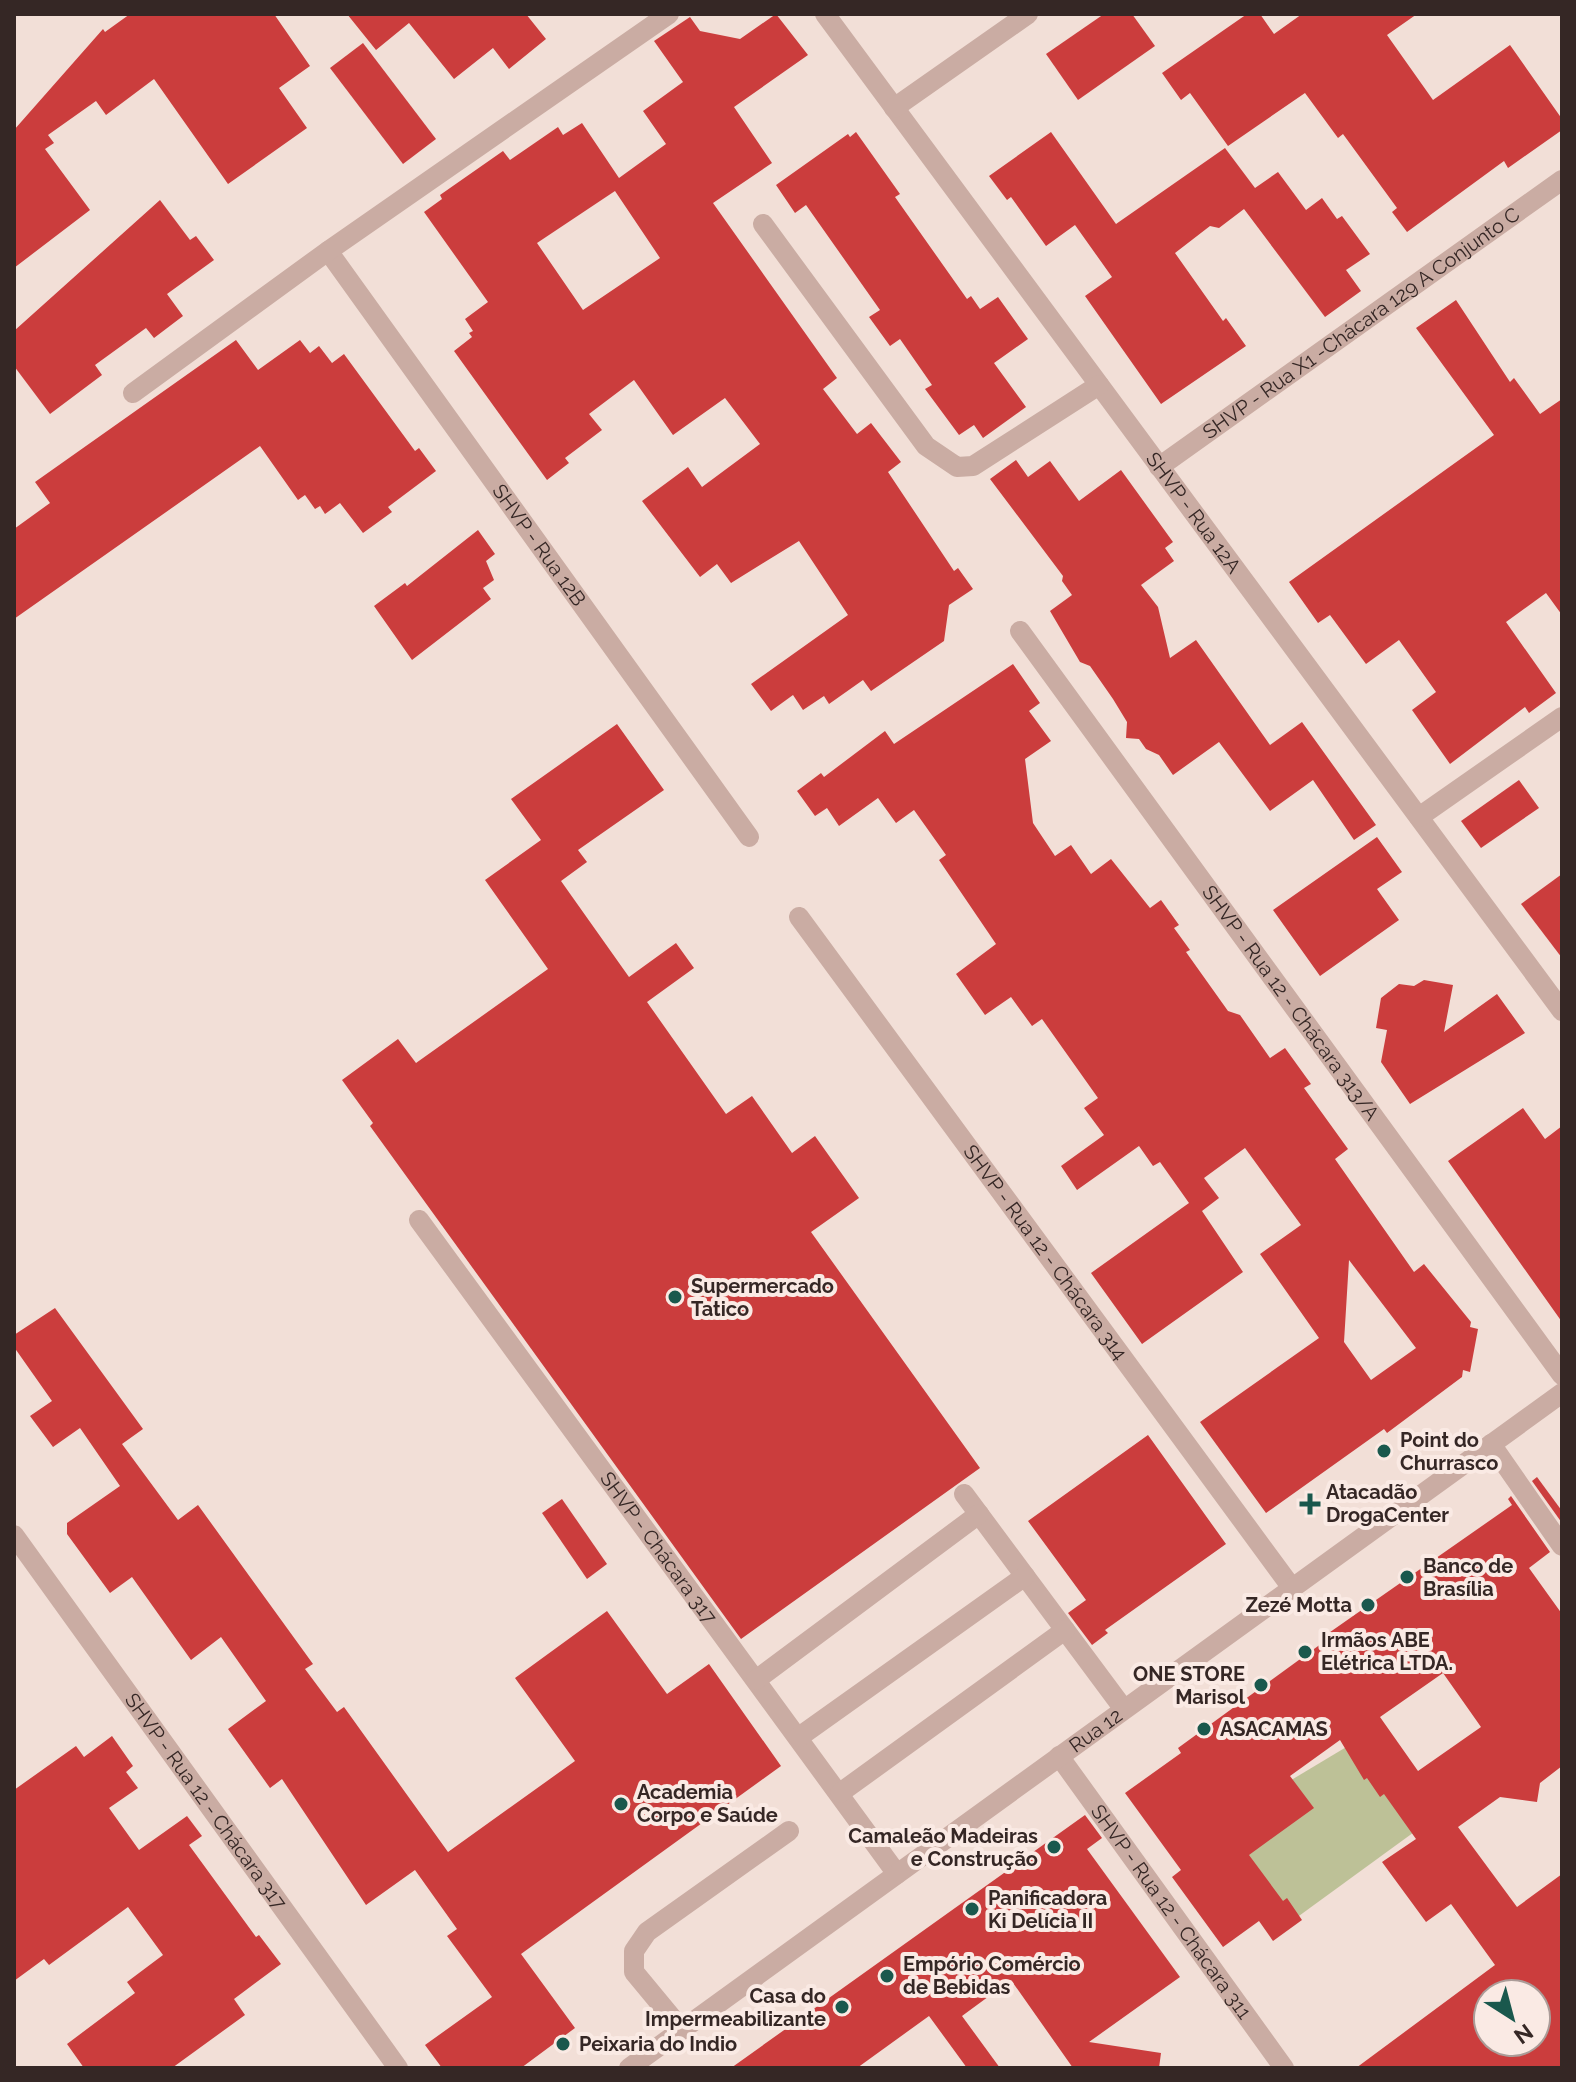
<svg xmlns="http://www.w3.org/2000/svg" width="1576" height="2082" font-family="Raleway,sans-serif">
<rect width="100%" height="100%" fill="#f2dfd7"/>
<polygon fill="#bdc197" points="1363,1737 1432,1819 1292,1921 1223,1821"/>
<g fill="#cb3d3d" fill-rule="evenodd">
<polygon points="130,14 274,14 310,66 279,88 307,128 228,184 154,79 106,115 96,101 48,135 54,143 45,149 90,210 14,268 14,130 103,29 105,32"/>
<polygon points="347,14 526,14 546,39 509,69 493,48 454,79 409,23 376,50"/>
<path d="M776 14 808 55 734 107 772 163 713 203 837 378 823 389 857 434 871 423 901 462 888 472 954 571 958 568 973 589 949 605 944 641 871 691 863 680 829 704 824 696 803 710 793 695 771 711 751 684 848 615 799 541 731 583 717 564 700 577 642 501 688 467 702 487 760 444 725 398 673 435 634 380 589 414 602 430 565 458 569 463 547 480 454 351 472 337 469 333 473 331 465 319 488 302 424 212 442 199 440 195 503 151 510 160 558 127 563 135 582 123 619 178 666 144 643 111 683 82 654 41 690 17 700 31 740 39ZM615 191 660 258 583 310 537 243Z"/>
<polygon points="1104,14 1132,14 1155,46 1078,100 1046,54"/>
<polygon points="1247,14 1260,14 1274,34 1302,14 1417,14 1387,35 1433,100 1510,45 1562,119 1562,130 1508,168 1504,161 1407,232 1392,212 1397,208 1343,134 1338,138 1305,93 1228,146 1190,93 1181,100 1162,73"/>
<polygon points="363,43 436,139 403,164 330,68"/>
<polygon points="856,132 900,194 895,197 967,299 971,296 980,309 998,297 1028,339 994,363 1026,407 983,438 974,425 959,435 925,389 932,385 900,339 890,346 869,317 880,310 806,205 795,213 776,185 848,134 850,137"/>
<polygon points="1051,132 1116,224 1225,148 1255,188 1278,172 1306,210 1322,198 1337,219 1342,216 1370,254 1346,270 1361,291 1325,317 1244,209 1219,228 1210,226 1175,253 1223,321 1226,318 1246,346 1161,404 1085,296 1112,277 1075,225 1046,246 1011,197 1007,200 989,176"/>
<polygon points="160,200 190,240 196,236 214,260 167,294 183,316 154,338 146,328 95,365 102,375 50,414 14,366 14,331"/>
<polygon points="1456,300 1510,382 1514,378 1540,414 1562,399 1562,615 1546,593 1506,622 1556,693 1529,713 1525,707 1450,764 1412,710 1436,692 1399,640 1366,664 1330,615 1318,623 1289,582 1494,435 1416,328"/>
<polygon points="236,340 258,370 300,340 310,353 319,346 332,363 344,354 415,451 419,448 436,471 388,507 392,512 363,533 340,503 325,514 320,506 315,509 305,495 298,500 260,446 14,619 14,529 50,503 35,482"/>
<polygon points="1016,460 1028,477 1050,461 1079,501 1121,470 1173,542 1165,548 1174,561 1141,585 1158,607 1170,658 1196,640 1270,745 1302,722 1376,825 1354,840 1313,780 1270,811 1219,742 1173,775 1159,755 1146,749 1139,739 1126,738 1127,722 1113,699 1090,666 1080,662 1050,611 1072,595 1062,581 1063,576 990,479"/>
<polygon points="478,530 495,554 486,561 494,580 483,588 491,599 412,660 374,606 405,583 407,586"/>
<path d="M1013 664 1040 703 1029 711 1051 741 1025 759 1033 823 1055 856 1071 845 1091 874 1111 859 1150 908 1161 900 1179 925 1174 928 1190 950 1186 952 1228 1011 1240 1015 1270 1058 1285 1048 1311 1084 1304 1088 1348 1149 1335 1159 1414 1272 1424 1264 1471 1322 1470 1327 1478 1329 1470 1372 1463 1370 1462 1377 1387 1433 1384 1429 1266 1513 1200 1422 1319 1338 1260 1254 1301 1225 1245 1148 1204 1178 1219 1198 1202 1211 1243 1272 1142 1344 1091 1273 1189 1203 1160 1162 1153 1166 1139 1146 1077 1190 1061 1166 1104 1135 1084 1108 1098 1098 1042 1019 1032 1026 1011 997 985 1015 956 974 996 944 939 860 946 855 914 810 896 823 878 798 839 826 827 808 815 816 797 791 821 773 824 777 885 731 894 744ZM1349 1260 1416 1348 1371 1380 1344 1342Z"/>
<polygon points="617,724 664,790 578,850 587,862 561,881 629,977 676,943 694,968 647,1002 726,1114 752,1096 792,1153 815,1136 859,1198 811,1232 980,1468 741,1639 370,1126 373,1123 342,1080 398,1039 416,1063 548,969 485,880 541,840 511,799"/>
<polygon points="1519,780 1539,808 1481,848 1461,821"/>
<polygon points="1377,837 1402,872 1377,889 1399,920 1320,976 1273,910"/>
<polygon points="1562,874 1562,958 1521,904"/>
<polygon points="1424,980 1453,985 1444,1032 1497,994 1525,1033 1410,1104 1381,1062 1387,1030 1376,1028 1381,998 1399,984 1414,986"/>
<polygon points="1523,1108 1545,1139 1562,1126 1562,1322 1448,1161"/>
<polygon points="55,1308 143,1429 122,1444 178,1520 198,1505 313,1664 305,1669 337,1712 344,1707 448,1852 575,1761 515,1678 607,1611 667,1694 709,1664 781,1766 521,1954 575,2028 521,2068 442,2068 425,2045 492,1997 447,1936 457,1929 415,1870 366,1905 282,1779 270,1788 228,1729 266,1701 221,1637 191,1660 132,1577 110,1593 67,1534 67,1523 120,1486 80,1428 53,1447 30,1416 52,1401 14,1347 14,1335"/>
<polygon points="1148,1435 1226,1544 1105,1630 1108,1633 1092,1645 1068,1613 1086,1600 1028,1521"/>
<polygon points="1537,1477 1562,1511 1562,1523 1532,1481"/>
<path d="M1511 1496 1550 1552 1529 1568 1562 1614V1766L1540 1783 1537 1802 1500 1797 1458 1827 1517 1907 1562 1874V2068H1356L1495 1965 1451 1904 1426 1922 1382 1862 1416 1839 1384 1794 1380 1797 1367 1778 1364 1780 1340 1740 1290 1776 1314 1808 1249 1855 1283 1901 1287 1898 1302 1920 1273 1941 1259 1921 1223 1947 1172 1877 1181 1870 1125 1793 1181 1753 1178 1748 1325 1641 1323 1637 1512 1505 1508 1499ZM1443 1673 1481 1727 1418 1771 1380 1717ZM1488 1994H1536V2042H1488Z"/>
<polygon points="562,1499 607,1564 587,1579 542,1513"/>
<polygon points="112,1736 133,1766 126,1772 138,1788 109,1808 139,1850 187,1816 202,1836 189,1845 256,1937 259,1935 281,1964 234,1999 245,2015 172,2068 84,2068 67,2044 135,1993 127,1982 163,1955 128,1907 49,1965 44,1959 14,1981 14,1790 76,1746 84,1757"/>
<polygon points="1085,1815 1102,1838 1087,1849 1180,1977 1089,2042 1161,2053 1159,2068 1073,2068 1011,1980 962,2016 1000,2068 967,2068 929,2016 857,2068 731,2068"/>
</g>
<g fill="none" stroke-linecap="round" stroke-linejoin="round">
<g stroke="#caaca3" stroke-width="20">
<path id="s1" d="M825 14 1562 1011"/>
<polyline points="894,108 1028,14"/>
<polyline points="763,224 926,446 957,467 973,466 1099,385"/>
<path id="s2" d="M328 251 749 837"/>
<polyline points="133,393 328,251 669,14"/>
<path id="s3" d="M1159 467 1562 180"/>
<path id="s4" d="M1020 631 1562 1375"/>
<polyline points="1419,817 1562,717"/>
<path id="s5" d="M799 917 1292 1588"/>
<path id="s6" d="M419 1220 897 1874"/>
<polyline points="1491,1444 1562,1546"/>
<polyline points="964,1494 1123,1708"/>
<path id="s7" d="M14 1535 398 2068"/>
<polyline points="756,1680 979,1514"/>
<polyline points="799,1737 1025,1576"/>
<path id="s8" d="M1059 1756 1284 2068"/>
<polyline points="840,1793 1065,1630"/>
<polyline points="682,2030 634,1972 634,1951 647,1932 789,1831"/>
<path id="s9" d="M629 2068 1562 1393"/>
</g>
</g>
<g fill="#1a584d" stroke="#faeae4" stroke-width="3">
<circle cx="675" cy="1297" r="8"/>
<circle cx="1384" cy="1451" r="8"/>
<path d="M1306 1492h8v8h8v8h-8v8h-8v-8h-8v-8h8z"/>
<circle cx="1407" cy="1577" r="8"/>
<circle cx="1368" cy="1605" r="8"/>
<circle cx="1305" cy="1652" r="8"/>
<circle cx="1261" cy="1685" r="8"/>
<circle cx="1204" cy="1729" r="8"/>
<circle cx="621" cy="1804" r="8"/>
<circle cx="1054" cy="1847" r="8"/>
<circle cx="972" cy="1909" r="8"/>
<circle cx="887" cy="1976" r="8"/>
<circle cx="842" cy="2007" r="8"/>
<circle cx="563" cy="2044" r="8"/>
</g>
<g text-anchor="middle" stroke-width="8" stroke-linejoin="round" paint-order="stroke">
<g font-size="20" fill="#352725" stroke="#faeae4">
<text dy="7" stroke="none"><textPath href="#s3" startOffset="248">SHVP - Rua X1 -Chácara 129 A Conjunto C</textPath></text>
<text dy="7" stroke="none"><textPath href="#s1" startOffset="620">SHVP - Rua 12A</textPath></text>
<text dy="7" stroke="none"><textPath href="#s2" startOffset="362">SHVP - Rua 12B</textPath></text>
<text dy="7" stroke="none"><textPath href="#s4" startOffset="460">SHVP - Rua 12 - Chácara 313/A</textPath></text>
<text dy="7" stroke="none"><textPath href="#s5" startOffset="416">SHVP - Rua 12 - Chácara 314</textPath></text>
<text dy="7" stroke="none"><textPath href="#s6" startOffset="406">SHVP - Chácara 317</textPath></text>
<text dy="7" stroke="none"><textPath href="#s9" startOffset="576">Rua 12</textPath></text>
<text dy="7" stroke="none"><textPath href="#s7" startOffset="328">SHVP - Rua 12 - Chácara 317</textPath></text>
<text dy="7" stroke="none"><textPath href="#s8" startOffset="192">SHVP - Rua 12 - Chácara 311</textPath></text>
</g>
<g font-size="20" font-weight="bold" fill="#352725" stroke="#faeae4" text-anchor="start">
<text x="691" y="1293">Supermercado<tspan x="691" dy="23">Tatico</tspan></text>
<text x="1400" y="1447">Point do<tspan x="1400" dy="23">Churrasco</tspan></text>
<text x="1326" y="1499">Atacadão<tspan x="1326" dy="23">DrogaCenter</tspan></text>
<text x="1423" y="1573">Banco de<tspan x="1423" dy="23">Brasília</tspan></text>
<text x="1352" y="1612" text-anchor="end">Zezé Motta</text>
<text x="1321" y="1647">Irmãos ABE<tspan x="1321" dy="23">Elétrica LTDA.</tspan></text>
<text x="1245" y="1681" text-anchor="end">ONE STORE<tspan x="1245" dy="23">Marisol</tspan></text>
<text x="1220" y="1736">ASACAMAS</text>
<text x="637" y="1799">Academia<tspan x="637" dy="23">Corpo e Saúde</tspan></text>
<text x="1038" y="1843" text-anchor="end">Camaleão Madeiras<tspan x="1038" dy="23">e Construção</tspan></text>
<text x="988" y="1905">Panificadora<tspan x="988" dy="23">Ki Delícia II</tspan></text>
<text x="903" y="1971">Empório Comércio<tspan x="903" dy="23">de Bebidas</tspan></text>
<text x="826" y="2003" text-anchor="end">Casa do<tspan x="826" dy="23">Impermeabilizante</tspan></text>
<text x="579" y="2051">Peixaria do Indio</text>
</g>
</g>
<rect width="1576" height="2082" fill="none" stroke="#352725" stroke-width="32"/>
<g transform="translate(1512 2018) rotate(144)"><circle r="38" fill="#faeae4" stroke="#ab9c98" stroke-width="2"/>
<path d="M0-6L14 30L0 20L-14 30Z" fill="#1a584d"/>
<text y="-12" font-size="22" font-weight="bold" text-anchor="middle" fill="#352725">N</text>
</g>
</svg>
